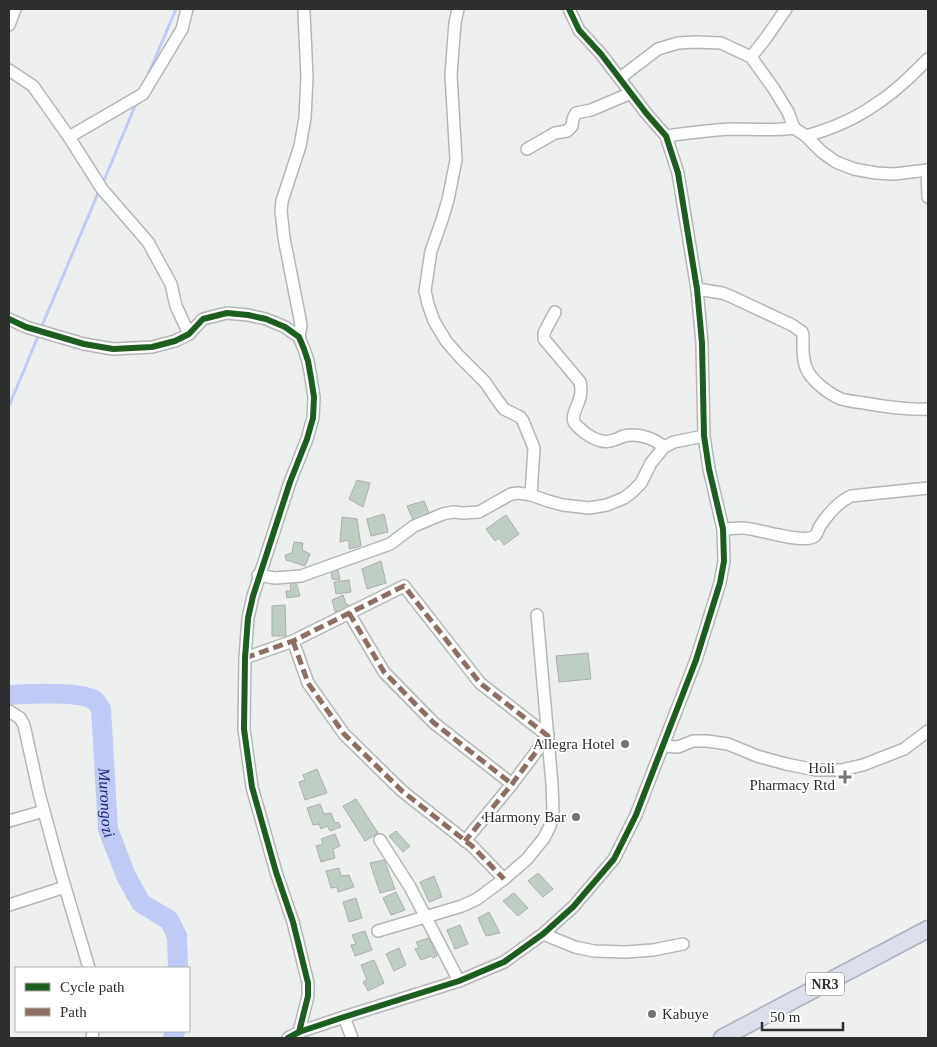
<svg xmlns="http://www.w3.org/2000/svg" width="937" height="1047" font-family="Georgia,serif">
<rect width="100%" height="100%" fill="#eef0ef"/>
<g fill="none" stroke-linecap="round" stroke-linejoin="round">
<g stroke="#bfcbf5" stroke-width="3">
<polyline points="148,75 176,9"/>
<polyline points="103,183 137,101"/>
<polyline points="41,328 99,191"/>
<polyline points="9,406 39,334"/>
</g>
<g stroke="#bfcbf5" stroke-width="20">
<path id="s1" d="M9 695C26 694 80 691 94 700 97 702 99 706 101 709L108 829 126 876 141 903 169 920 177 936 178 968"/>
<polyline points="173,1038 175,1031"/>
</g>
</g>
<g fill="#bfcec2" stroke="#acadac">
<polygon points="357,480 370,483 363,507 349,499"/>
<polygon points="424,501 430,515 414,522 407,506"/>
<polygon points="384,514 388,532 371,536 367,519"/>
<polygon points="506,515 519,534 504,545 499,538 495,541 486,529"/>
<polygon points="342,517 357,519 361,546 349,549 349,540 340,542"/>
<polygon points="294,542 303,543 302,550 310,554 305,566 286,560 285,555 292,553"/>
<polygon points="381,561 386,583 367,589 362,569"/>
<polygon points="338,570 340,580 332,579 331,571"/>
<polygon points="349,580 351,592 336,594 334,582"/>
<polygon points="296,582 300,596 287,598 286,591 291,591 290,583"/>
<polygon points="343,595 346,604 351,606 347,609 335,612 332,600"/>
<polygon points="285,605 286,636 272,636 272,606"/>
<polygon points="588,653 591,679 559,682 556,656"/>
<polygon points="317,769 327,793 305,800 299,782 305,780 303,775"/>
<polygon points="356,799 378,833 365,841 343,806"/>
<polygon points="320,804 324,814 331,813 335,823 338,822 341,827 330,831 327,826 321,829 319,824 313,825 307,808"/>
<polygon points="396,831 410,846 403,852 389,836"/>
<polygon points="335,834 340,846 333,849 335,858 321,862 316,846 323,844 321,839"/>
<polygon points="384,860 395,889 380,893 370,863"/>
<polygon points="339,868 341,876 349,875 354,887 338,892 337,887 331,888 326,871"/>
<polygon points="538,873 553,889 543,897 528,881"/>
<polygon points="434,876 442,897 429,902 420,882"/>
<polygon points="396,892 405,910 391,915 383,898"/>
<polygon points="514,893 528,908 518,916 503,901"/>
<polygon points="356,898 362,918 349,922 343,902"/>
<polygon points="489,912 500,933 486,936 478,918"/>
<polygon points="460,925 468,944 455,949 447,930"/>
<polygon points="365,931 372,950 355,956 351,945 356,944 352,935"/>
<polygon points="429,938 437,956 433,958 431,956 421,960 415,949 419,948 416,942"/>
<polygon points="399,948 406,965 394,971 386,954"/>
<polygon points="374,960 384,983 368,991 363,982 367,980 361,965"/>
</g>
<g fill="none" stroke-linecap="round" stroke-linejoin="round">
<g stroke="#b5b7b6" stroke-width="14">
<g id="minor">
<polyline points="458,9 455,23 451,75 456,160 448,200 442,220 431,251 425,291 428,304 434,321 446,341 459,356 485,382 498,401 504,409 520,417 523,421 534,448 531,495"/>
<polyline points="9,25 15,9"/>
<polyline points="751,57 766,38 786,9"/>
<polyline points="9,70 33,86 69,137 102,189 148,242 171,284 176,306 189,334"/>
<polyline points="620,78 658,49 678,43 696,42 721,43 751,57 774,89 788,112 794,128 806,136 822,152 836,162 854,169 876,173 894,174 928,170"/>
<path d="M666 136C688 133 710 130 732 129 753 129 774 131 794 128"/>
<path d="M806 136C831 129 855 119 876 104 895 92 912 75 928 59"/>
<polyline points="69,137 143,94 182,29 187,9"/>
<polyline points="527,149 555,133 567,131 572,126 573,119 576,113 591,110 631,93"/>
<polyline points="927,170 928,197"/>
<path d="M697 289 722 293 730 296 792 325 802 332 803 335C803 348 802 361 808 372 815 383 829 394 841 399 848 401 856 402 864 403 886 407 905 410 928 409"/>
<path d="M555 312 544 333V339L580 382C581 387 582 391 580 397 579 404 571 415 574 422 576 426 582 430 585 433 594 439 603 444 614 440 617 439 621 437 624 436 638 433 654 438 664 447"/>
<polyline points="9,319 26,327 84,344 113,349 152,347 175,341 189,334 203,319 227,313 248,315 266,319 285,327 299,337 304,349 308,361 311,378 314,397 313,418 307,439 290,482 253,596 248,618 245,658 244,729 252,787 276,872 293,922 308,983 308,996 299,1032"/>
<polyline points="299,337 301,325 299,314 284,238 281,211 282,201 300,146 305,118 307,77 304,12"/>
<path d="M723 529C729 529 736 528 742 528 757 528 803 545 815 536 818 533 818 529 820 526 828 514 838 502 851 496L928 488"/>
<polyline points="258,575 275,578 301,576 390,544 414,526 443,514 453,512 463,513 479,512 511,494 518,493 531,495 548,501 563,505 581,507 589,508 607,505 624,498 632,492 641,483 651,463 664,447 674,442 704,436"/>
<polyline points="349,613 384,672 434,723 512,784"/>
<polyline points="293,641 308,683 344,734 402,791 472,846 504,879"/>
<polyline points="245,658 293,641 404,586 480,683 548,736"/>
<polyline points="9,711 20,718 24,725 39,793 60,870 89,968"/>
<polyline points="663,746 678,747 693,741 707,741 728,744 757,756 786,764 816,770 841,770 863,765 904,749 928,731"/>
<polyline points="9,821 44,811"/>
<polyline points="380,840 410,887 459,981"/>
<polyline points="465,841 512,784 548,736"/>
<polyline points="9,905 65,887"/>
<polyline points="378,931 462,906 477,899 504,879 527,859 544,838 550,826 553,811 552,784 537,615"/>
<polyline points="543,934 575,947 594,951 626,952 653,950 683,944"/>
<polyline points="344,1017 352,1038"/>
<polyline points="92,1038 93,1031"/>
<polyline points="288,1038 299,1032 344,1017 459,981 504,962 543,934 573,907 614,859 636,815 696,660 720,583 724,561 723,529 709,469 704,436 702,343 697,289 678,173 666,136 646,113 601,54 579,30 569,9"/>
</g>
</g>
<g stroke="#abb0bc" stroke-width="19">
<polyline id="highway" points="722,1038 928,929"/>
</g>
<use href="#minor" stroke="#fcfdfd" stroke-width="11"/>
<use href="#highway" stroke="#dbdeeb" stroke-width="16"/>
<g stroke="#8d6e63" stroke-width="5" stroke-dasharray="10 5" stroke-linecap="butt">
<polyline points="349,613 384,672 434,723 512,784"/>
<polyline points="293,641 308,683 344,734 402,791 472,846 504,879"/>
<polyline points="245,658 293,641 404,586 480,683 548,736 512,784 465,841"/>
</g>
<g stroke="#fff" stroke-width="9">
<g id="cycleway">
<polyline points="9,319 26,327 84,344 113,349 152,347 175,341 189,334 203,319 227,313 248,315 266,319 285,327 299,337 304,349 308,361 311,378 314,397 313,418 307,439 290,482 253,596 248,618 245,658 244,729 252,787 276,872 293,922 308,983 308,996 299,1032"/>
<polyline points="288,1038 299,1032 344,1017 459,981 504,962 543,934 573,907 614,859 636,815 696,660 720,583 724,561 723,529 709,469 704,436 702,343 697,289 678,173 666,136 646,113 601,54 579,30 569,9"/>
</g>
</g>
<use href="#cycleway" stroke="#1b5e20" stroke-width="6"/>
</g>
<g fill="#717371" stroke="#fff" stroke-width="2">
<circle cx="625" cy="744" r="5"/>
<path d="M842.5 769.5h5v5h5v5h-5v5h-5v-5h-5v-5h5z"/>
<circle cx="576" cy="817" r="5"/>
<circle cx="652" cy="1014" r="5"/>
</g>
<g text-anchor="middle" stroke-width="4" stroke-linejoin="round" paint-order="stroke">
<rect fill="#fff" stroke="#6c6d6c" stroke-width="1" x="806" y="972.5" width="38" height="23" rx="4"/>
<g font-size="14" font-weight="bold" fill="#2d2f2d">
<text x="825" y="989">NR3</text>
</g>
<g font-size="15" fill="#2d2f2d" stroke="#fff" text-anchor="end">
<text x="615" y="749">Allegra Hotel</text>
<text x="835" y="773">Holi<tspan x="835" dy="17">Pharmacy Rtd</tspan></text>
<text x="566" y="822">Harmony Bar</text>
<text x="662" y="1019" text-anchor="start">Kabuye</text>
</g>
<g font-size="16" font-style="italic" fill="#1e2477" stroke="#fff">
<text dy="6" stroke="none"><textPath href="#s1" startOffset="191">Murongozi</textPath></text>
</g>
</g>
<rect width="937" height="1047" fill="none" stroke="#2d2f2d" stroke-width="20"/>
<rect x="15" y="967" width="175" height="65" fill="#ffffff" stroke="#abacab"/>
<rect x="25" y="983" width="25" height="8" fill="#1b5e20" stroke="#abacab"/>
<text x="60" y="992" font-size="15" fill="#2d2f2d">Cycle path</text>
<rect x="25" y="1008" width="25" height="8" fill="#8d6e63" stroke="#abacab"/>
<text x="60" y="1017" font-size="15" fill="#2d2f2d">Path</text>
<path d="M762 1022v8h81v-8" fill="none" stroke="#2d2f2d" stroke-width="2.5"/>
<text x="770" y="1022" font-size="15" fill="#2d2f2d" stroke="#ffffff" stroke-width="4" paint-order="stroke">50 m</text>
</svg>
